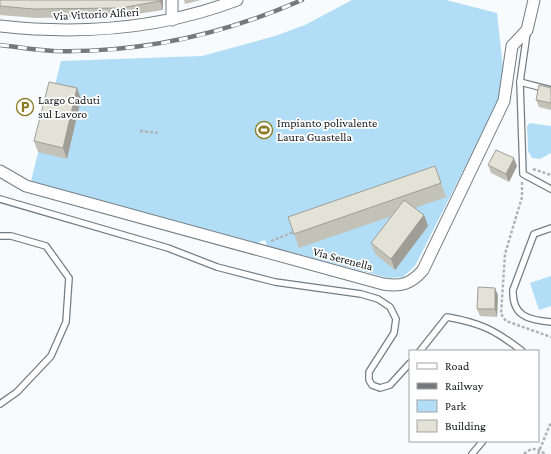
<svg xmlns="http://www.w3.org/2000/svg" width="551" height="454" font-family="'Crimson Pro',serif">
<rect width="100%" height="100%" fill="#f7fbfe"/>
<g fill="#b1ddf7">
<polygon points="352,0 446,0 497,13 503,68 499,100 415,266 403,277 389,278 267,246 265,240 257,243 31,181 61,61 202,56 275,36 305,25"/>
<polygon points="530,123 551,126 551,153 540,159 532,158 528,151 527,126"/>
<polygon points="551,276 551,306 539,310 530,283"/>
</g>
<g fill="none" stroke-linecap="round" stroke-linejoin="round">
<g stroke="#737d83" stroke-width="8">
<g id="service">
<polyline points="527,33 520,82 523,174 551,189"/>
<polyline points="520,82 551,90"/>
<polyline points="0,199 168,248 217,267 275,282 361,294 378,299 390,307 396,319 394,333 369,372 369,380 372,385 380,388 390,385 410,363"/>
<path d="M551 228 534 234 513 290C512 316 528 320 551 322"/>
<polyline points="0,236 11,236 46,246 69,278 66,322 51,356 17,392 0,404"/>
<path d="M420 351 447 317C481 323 495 330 522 351"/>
<polyline points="472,454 483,441"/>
</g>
</g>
<g stroke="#737d83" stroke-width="13">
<g id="minor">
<polyline points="172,0 172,20"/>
<path d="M0 26C80 35 161 29 237 0"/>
<path d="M0 171 26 186 383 284C401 287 411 284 423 270L504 101 512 46 527 30 534 0"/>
</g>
</g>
<g stroke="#afb3b6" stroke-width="2.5" stroke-dasharray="3 2" stroke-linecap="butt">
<polyline points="140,131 159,133"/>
<polyline points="533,169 551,175"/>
<polyline points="522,182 522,197 505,254 501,314 506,321 551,337"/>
<polyline points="271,241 296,231"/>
<path d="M524 454C531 447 538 448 545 454"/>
<polyline points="538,454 551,422"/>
</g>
<use href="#service" stroke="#fff" stroke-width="5.5"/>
<use href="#minor" stroke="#fff" stroke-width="11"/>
<g stroke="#76797c" stroke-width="4.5">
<path id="rail" d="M0 45C18 47 36 50 54 51 142 53 222 35 302 0"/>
</g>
<use href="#rail" stroke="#fff" stroke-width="3" stroke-dasharray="9" stroke-linecap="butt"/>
</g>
<g fill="#c3c2b8">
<polygon points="0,0 163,0 163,10 124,16 36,18 0,15"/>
<polygon points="184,0 201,0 185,4"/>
<polygon points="77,88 81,99 67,159 38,152 34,141"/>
<polygon points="551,88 551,110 539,107 536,100"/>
<polygon points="488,165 517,166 509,182 491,173"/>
<polygon points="435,166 446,197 415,208 424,215 428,226 395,270 375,254 371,243 392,216 299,248 294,234"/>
<polygon points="498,295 497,317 480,316 477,309"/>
</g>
<g fill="#9f9e96">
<polygon points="160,0 163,0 163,10 160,1"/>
<polygon points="77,88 81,99 67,159 63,148"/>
<polygon points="514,158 517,166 509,182 506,174"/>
<polygon points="424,215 428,226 395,270 391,259"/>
<polygon points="495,288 498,295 497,317 495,309"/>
</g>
<g fill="#e3e2d6" stroke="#9f9e96">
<polygon points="0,0 160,0 160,1 121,8 33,9 0,6"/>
<polygon points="49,82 77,88 63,148 34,141"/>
<polygon points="539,85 551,88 551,103 536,100"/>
<polygon points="496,150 514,158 506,174 488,165"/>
<polygon points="435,166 441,183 294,234 288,217"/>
<polygon points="404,200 424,215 391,259 371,243"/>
<polygon points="478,287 495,288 495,309 477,309"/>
</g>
<defs>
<g id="parking-ring" transform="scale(0.9)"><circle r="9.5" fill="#fff" stroke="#8a7b20" stroke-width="1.5"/><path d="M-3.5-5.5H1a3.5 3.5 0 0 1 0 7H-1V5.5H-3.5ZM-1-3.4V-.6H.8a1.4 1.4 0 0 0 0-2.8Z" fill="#8a7b20"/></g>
<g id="stadium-ring" transform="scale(0.9)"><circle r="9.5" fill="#fff" stroke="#8a7b20" stroke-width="1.5"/><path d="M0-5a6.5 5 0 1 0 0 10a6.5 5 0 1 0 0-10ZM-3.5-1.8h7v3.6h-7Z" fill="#8a7b20"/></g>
</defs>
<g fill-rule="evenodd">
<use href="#parking-ring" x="25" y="107"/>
<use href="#stadium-ring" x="264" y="130"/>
</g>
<g text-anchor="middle" stroke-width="3.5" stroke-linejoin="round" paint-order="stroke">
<g font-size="12" fill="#16191c" stroke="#fff">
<text transform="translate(96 14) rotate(-3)" y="4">Via Vittorio Alfieri</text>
<text transform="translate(343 259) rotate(15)" y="4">Via Serenella</text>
</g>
<g font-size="12" fill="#16191c" stroke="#fff" text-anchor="start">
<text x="38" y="104">Largo Caduti<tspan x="38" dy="14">sul Lavoro</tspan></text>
<text x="277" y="127">Impianto polivalente<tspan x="277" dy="14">Laura Guastella</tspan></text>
</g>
</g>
<rect x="409" y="350" width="130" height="92" fill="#ffffff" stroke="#a2a3a4"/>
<rect x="417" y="363" width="20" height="6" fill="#ffffff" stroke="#a2a3a4"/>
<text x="445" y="370" font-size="12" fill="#16191c">Road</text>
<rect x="417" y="383" width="20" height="6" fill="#76797c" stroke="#a2a3a4"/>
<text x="445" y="390" font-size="12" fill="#16191c">Railway</text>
<rect x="417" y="400" width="20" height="12" fill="#b1ddf7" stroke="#a2a3a4"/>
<text x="445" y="410" font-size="12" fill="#16191c">Park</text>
<rect x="417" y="420" width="20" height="12" fill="#e3e2d6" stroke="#a2a3a4"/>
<text x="445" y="430" font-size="12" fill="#16191c">Building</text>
</svg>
